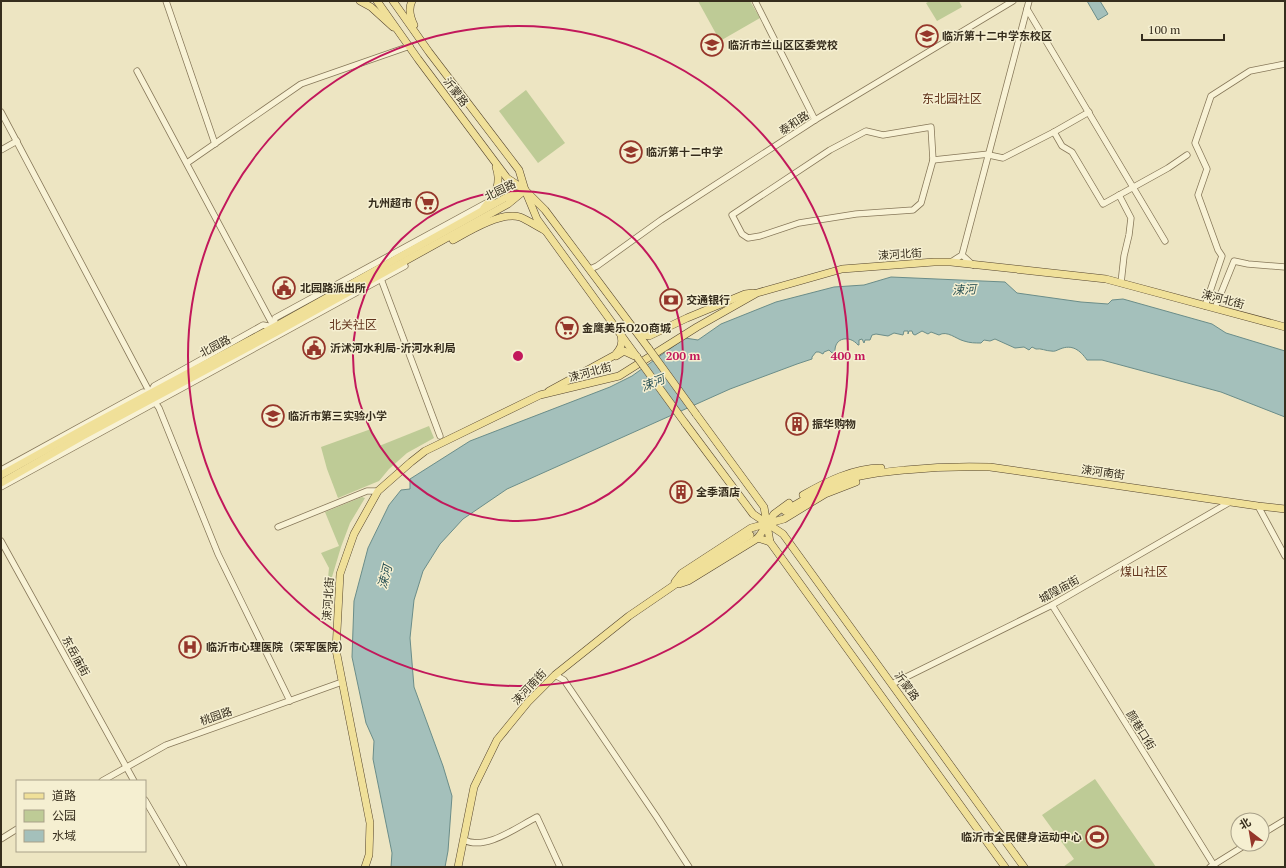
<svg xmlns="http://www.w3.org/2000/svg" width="1286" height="868" font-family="'PT Serif','Noto Sans SC',serif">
<rect width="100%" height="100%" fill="#ede5c2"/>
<g fill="#becb96">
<polygon points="698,1 734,1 735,2 738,1 750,1 760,18 720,41"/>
<polygon points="930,1 959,1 962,7 937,21 926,3"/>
<polygon points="526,90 565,143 538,163 499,111"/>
<polygon points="429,426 434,438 407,453 389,469 379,481 338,498 327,469 321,447 371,429 379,446"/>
<polygon points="362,497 365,498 350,523 341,547 332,577 328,578 329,568 321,553 339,546 325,512"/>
<polygon points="1095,779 1156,867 1063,867 1074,859 1042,815"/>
</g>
<g fill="#a4c0bb" stroke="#6b8d89">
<polygon points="1087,1 1100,1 1108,14 1098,20"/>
<path d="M891 277 1005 282 1017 293 1081 302 1108 304 1112 300 1123 299 1212 324 1226 333 1285 351V417L1221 392 1102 360H1087C1080 350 1072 344 1060 349 1057 350 1055 352 1051 351 1046 351 1041 348 1036 349L1032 347 1029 350 1024 347 1015 348 995 339 990 341 984 340 981 343C975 343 970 343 964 341 956 339 947 330 939 335L931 332 928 334 922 331 915 335 913 334 912 331H909L908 334V331H904L903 335 894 333 888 336 876 334 872 335 870 340H865L864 343 862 339 859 340V345H858C850 335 834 337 835 352L832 353 829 350 824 352 823 354 819 352H816L812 357V359L797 364 730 389 507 489 463 519 440 544 423 571 414 600 410 638 414 687 443 766 452 796 448 851 445 867H391L392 853 373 759 374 741 366 723 352 657 354 601 368 548 389 505 401 490 410 489V479L470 441 610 387 632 376 685 338 698 340 721 324 776 302 834 287 864 285Z"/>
</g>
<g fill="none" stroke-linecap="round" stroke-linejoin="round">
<polyline stroke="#c8c0a1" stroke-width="7" stroke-dasharray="7 3.5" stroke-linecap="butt" points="750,535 785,511"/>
<g stroke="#867759" stroke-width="7">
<g id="minor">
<polyline points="166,1 215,144"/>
<polyline points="755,1 815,120"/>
<polyline points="1027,9 1165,241"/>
<polyline points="137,71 274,327"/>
<polyline points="1,112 150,393"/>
<polygon points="931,127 933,160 921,203 913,210 856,214 799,223 760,236 748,238 742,234 732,215 830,150 866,131 883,135"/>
<polyline points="1054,132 1062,146 1072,152 1103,204 1168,168 1187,155"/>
<polyline points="1,150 17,141"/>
<polyline points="989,155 1003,158 1054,132 1089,112"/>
<polyline points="933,160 989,154"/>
<polyline points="187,163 301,84 410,46"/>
<polyline points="1119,195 1131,218 1129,235 1124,256 1121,283"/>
<polyline points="962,255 973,265"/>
<polyline points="951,262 962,255 1029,1"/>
<polyline points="590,269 597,266 661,220 815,120 1013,1"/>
<polyline points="381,279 440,436"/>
<polyline points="1205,306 1222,256 1218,250 1198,195 1207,169 1195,143 1211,96 1250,71 1285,64"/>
<polyline points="1215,308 1234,261 1248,264 1285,267"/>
<polyline points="150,393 154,386 263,325 274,327 275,318 488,202"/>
<polyline points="154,401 159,408 218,554 290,701"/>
<polyline points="1,470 143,392 150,393"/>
<polyline points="1,487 405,266"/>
<polyline points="1258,506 1285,556"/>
<polyline points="278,527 367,491 378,491"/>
<polyline points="1,541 134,781"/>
<polyline points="1052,605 1215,867"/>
<polyline points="555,675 564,680 656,816 689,867"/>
<polyline points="892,684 1052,605 1230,502"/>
<polyline points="102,781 166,745 342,682"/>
<polyline points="145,800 184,867"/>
<polyline points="1262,834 1285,820"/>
<polyline points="1,839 17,829"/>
<path d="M464 840C486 851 517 827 537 817L560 867"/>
<polyline points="1210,867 1247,844"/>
</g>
</g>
<g stroke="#54442e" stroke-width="8">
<g id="major">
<polyline points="360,1 371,7 393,27"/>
<polyline points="377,1 418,59 507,178 525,190 545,210 649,349"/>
<polyline points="393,1 429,52 519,170 525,190 537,219 637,357"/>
<path d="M412 1C408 9 410 17 414 25"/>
<path d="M484 208C495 195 502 184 496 167"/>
<path d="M453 240C469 231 502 211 520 217 528 220 536 226 544 230"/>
<polyline points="638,331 644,335 649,336 687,318 745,294 753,293"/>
<polyline points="616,356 624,351 637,357"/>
<path d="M549 391 615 355C621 348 623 344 621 335"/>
<polyline points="696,414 764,507 770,542 1005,867"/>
<polyline points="685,423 753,514 783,534 1024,867"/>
<polyline points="1,475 80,431 274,327 505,198 517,193"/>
<polyline points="1,483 83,436 277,332 508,204 525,190"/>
<path d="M803 495C826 482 853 468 881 468"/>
<path d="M785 511C803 500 822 489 842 481 862 474 884 472 905 470 934 467 961 466 990 467L1258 506 1285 509"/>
<polyline points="758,538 774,514 789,503"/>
<polyline points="675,582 682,573 751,528 784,519 825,494 856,482"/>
<polyline points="679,584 688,581 758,538 770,542"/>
<polyline points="365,867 369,855 370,823 336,650 340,574 354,534 378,491 411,462 425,451 540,395 619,376 697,327 757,293 842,269 934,262 951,262 1106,279 1285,327"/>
<polyline points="458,867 474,787 497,740 528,702 555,675 629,616 689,575 750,535"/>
</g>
</g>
<use href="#minor" stroke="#f8f2d5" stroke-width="5.5"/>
<use href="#major" stroke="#f0e099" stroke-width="7"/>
<g stroke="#54442e" stroke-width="8" stroke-linecap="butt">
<g id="major-bridge">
<polyline points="649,349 696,414"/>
<polyline points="637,357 685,423"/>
</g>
</g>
<use href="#major-bridge" stroke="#f0e099" stroke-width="7"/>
</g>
<g fill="none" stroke="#c2185b" stroke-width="2">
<circle cx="518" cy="356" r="165"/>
<circle cx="518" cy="356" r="330"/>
</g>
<defs>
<g id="school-ring" transform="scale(1.15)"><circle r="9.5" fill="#f5efd1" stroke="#95362a" stroke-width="1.5"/><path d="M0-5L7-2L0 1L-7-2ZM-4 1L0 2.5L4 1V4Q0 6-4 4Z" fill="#95362a"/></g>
<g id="supermarket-ring" transform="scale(1.15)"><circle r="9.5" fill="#f5efd1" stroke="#95362a" stroke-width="1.5"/><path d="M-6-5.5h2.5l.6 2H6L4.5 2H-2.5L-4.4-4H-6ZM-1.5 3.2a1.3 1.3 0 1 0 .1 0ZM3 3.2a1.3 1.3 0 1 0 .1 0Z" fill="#95362a"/></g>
<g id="civic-ring" transform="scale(1.15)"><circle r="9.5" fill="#f5efd1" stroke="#95362a" stroke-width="1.5"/><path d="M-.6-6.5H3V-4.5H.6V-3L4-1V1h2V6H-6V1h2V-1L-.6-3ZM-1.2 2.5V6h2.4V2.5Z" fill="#95362a"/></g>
<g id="bank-ring" transform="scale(1.15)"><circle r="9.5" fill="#f5efd1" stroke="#95362a" stroke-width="1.5"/><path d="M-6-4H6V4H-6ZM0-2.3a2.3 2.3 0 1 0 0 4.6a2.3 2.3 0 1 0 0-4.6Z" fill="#95362a"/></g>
<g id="building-ring" transform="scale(1.15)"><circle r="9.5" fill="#f5efd1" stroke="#95362a" stroke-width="1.5"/><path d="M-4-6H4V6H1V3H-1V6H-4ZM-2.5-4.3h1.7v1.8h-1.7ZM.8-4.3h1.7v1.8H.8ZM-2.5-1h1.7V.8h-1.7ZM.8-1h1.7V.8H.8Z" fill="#95362a"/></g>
<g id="hospital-ring" transform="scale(1.15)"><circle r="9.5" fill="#f5efd1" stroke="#95362a" stroke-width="1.5"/><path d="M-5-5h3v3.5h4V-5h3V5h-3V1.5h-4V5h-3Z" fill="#95362a"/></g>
<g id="stadium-ring" transform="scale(1.15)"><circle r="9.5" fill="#f5efd1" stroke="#95362a" stroke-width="1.5"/><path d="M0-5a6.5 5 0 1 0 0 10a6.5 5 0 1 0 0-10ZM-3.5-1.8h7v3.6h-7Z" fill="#95362a"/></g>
</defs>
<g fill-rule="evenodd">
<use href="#school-ring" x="927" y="36"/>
<use href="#school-ring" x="712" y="45"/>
<use href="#school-ring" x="631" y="152"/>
<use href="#supermarket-ring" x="427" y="203"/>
<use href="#civic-ring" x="284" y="288"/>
<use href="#bank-ring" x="671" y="300"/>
<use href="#supermarket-ring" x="567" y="328"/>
<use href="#civic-ring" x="314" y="348"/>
<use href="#school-ring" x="273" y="416"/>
<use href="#building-ring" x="797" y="424"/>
<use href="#building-ring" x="681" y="492"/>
<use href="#hospital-ring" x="190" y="647"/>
<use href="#stadium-ring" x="1097" y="837"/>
</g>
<g text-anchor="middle" stroke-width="3" stroke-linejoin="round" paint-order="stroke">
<g font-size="11" font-weight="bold" fill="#362d1d" stroke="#f5efd1" text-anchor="start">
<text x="942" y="40">临沂第十二中学东校区</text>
<text x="728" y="49">临沂市兰山区区委党校</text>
<text x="646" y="156">临沂第十二中学</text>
<text x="412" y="207" text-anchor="end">九州超市</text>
<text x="300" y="292">北园路派出所</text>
<text x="686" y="304">交通银行</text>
<text x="582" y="332">金鹰美乐O2O商城</text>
<text x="330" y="352">沂沭河水利局-沂河水利局</text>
<text x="288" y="420">临沂市第三实验小学</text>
<text x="812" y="428">振华购物</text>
<text x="696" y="496">全季酒店</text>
<text x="206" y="651">临沂市心理医院（荣军医院）</text>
<text x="1082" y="841" text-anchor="end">临沂市全民健身运动中心</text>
</g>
<g font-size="11" fill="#362d1d" stroke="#f5efd1">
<text transform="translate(456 92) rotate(53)" y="4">沂蒙路</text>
<text transform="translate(794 123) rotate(-33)" y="4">泰和路</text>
<text transform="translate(500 190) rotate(-26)" y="4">北园路</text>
<text transform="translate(900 254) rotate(-4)" y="4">涑河北街</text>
<text transform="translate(1223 299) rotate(15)" y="4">涑河北街</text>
<text transform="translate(215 346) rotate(-28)" y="4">北园路</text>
<text transform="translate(590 372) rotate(-15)" y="4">涑河北街</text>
<text transform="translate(1103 472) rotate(8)" y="4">涑河南街</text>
<text transform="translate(1059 589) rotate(-29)" y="4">城隍庙街</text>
<text transform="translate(328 599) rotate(-86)" y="4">涑河北街</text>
<text transform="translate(76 656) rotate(61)" y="4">东岳庙街</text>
<text transform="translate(907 686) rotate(54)" y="4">沂蒙路</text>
<text transform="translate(529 687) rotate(-47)" y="4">涑河南街</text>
<text transform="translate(216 716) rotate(-19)" y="4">桃园路</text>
<text transform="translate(1141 730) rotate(58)" y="4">颜巷口街</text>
</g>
<g font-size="12" fill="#62341d" stroke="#f5efd1">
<text x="952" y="103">东北园社区</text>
<text x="353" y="329">北关社区</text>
<text x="1144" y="576">煤山社区</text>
</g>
<g font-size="12" font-style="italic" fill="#2d5456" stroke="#f5efd1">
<text transform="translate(964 290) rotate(-3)" y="4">涑河</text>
<text transform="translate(653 383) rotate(-22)" y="4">涑河</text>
<text transform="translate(385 577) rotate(-76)" y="4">涑河</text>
</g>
</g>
<circle cx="518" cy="356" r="6" fill="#c2185b" stroke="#f5efd1" stroke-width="2"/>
<g font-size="12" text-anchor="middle" font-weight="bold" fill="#c2185b" stroke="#f5efd1" stroke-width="3" stroke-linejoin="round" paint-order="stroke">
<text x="683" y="360">200 m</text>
<text x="848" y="360">400 m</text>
</g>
<rect width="1286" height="868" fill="none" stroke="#362d1d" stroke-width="4"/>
<rect x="16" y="780" width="130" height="72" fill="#f5efd1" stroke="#a9a189"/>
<rect x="24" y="793" width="20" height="6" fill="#f0e099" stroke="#a9a189"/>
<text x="52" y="800" font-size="12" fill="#362d1d">道路</text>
<rect x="24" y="810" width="20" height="12" fill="#becb96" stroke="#a9a189"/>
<text x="52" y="820" font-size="12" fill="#362d1d">公园</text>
<rect x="24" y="830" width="20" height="12" fill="#a4c0bb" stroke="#a9a189"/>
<text x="52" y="840" font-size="12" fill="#362d1d">水域</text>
<g transform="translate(1250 832) rotate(329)"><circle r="19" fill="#f5efd1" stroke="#a9a189"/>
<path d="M0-3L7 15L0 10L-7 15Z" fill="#95362a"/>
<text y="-6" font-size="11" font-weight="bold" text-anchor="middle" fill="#362d1d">北</text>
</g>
<path d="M1142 34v6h82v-6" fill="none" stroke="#362d1d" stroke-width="2"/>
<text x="1148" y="34" font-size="12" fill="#362d1d" stroke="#f5efd1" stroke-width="3" paint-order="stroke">100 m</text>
</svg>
